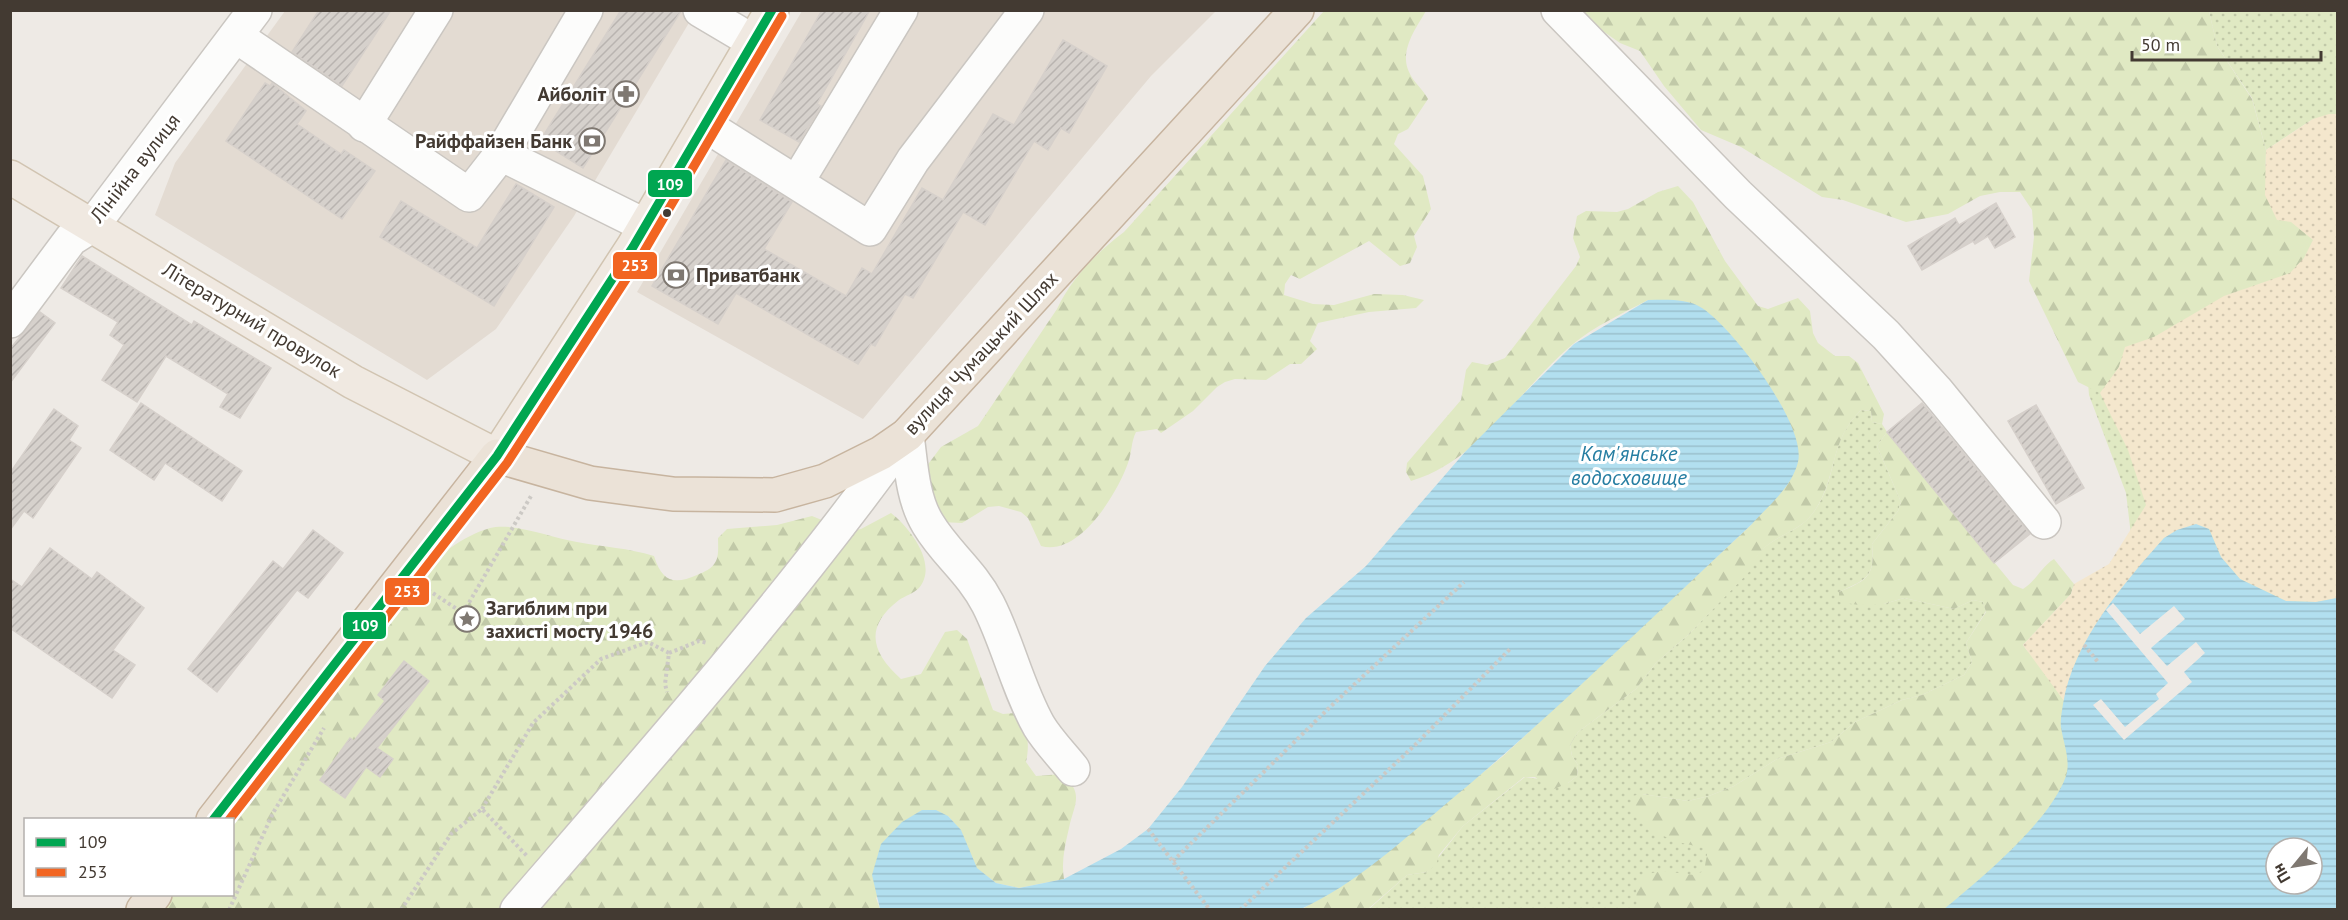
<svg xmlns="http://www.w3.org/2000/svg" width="2348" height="920" font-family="'PT Sans',sans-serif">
<defs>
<pattern id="green-dots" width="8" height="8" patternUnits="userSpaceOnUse" patternTransform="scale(1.5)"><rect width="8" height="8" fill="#e0e9c3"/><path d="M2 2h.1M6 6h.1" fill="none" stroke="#c1c9a8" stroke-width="1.8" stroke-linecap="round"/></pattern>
<pattern id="forest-firs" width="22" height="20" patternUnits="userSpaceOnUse" patternTransform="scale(1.5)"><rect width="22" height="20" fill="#e0e9c3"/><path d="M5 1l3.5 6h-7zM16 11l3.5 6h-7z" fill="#c1c9a8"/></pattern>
<pattern id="sand-dots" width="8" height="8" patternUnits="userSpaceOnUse" patternTransform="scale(1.5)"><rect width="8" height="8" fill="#f4e7cd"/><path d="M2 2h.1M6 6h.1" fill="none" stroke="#d2c7b0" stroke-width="1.8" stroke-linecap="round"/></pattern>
<pattern id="water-rules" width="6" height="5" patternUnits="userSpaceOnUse" patternTransform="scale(1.5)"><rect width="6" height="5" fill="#b2dfef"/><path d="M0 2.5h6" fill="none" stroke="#9ac0cd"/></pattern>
<pattern id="building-hatch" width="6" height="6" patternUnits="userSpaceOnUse" patternTransform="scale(1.5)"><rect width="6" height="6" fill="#d6d1cc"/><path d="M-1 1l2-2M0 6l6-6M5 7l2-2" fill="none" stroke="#b9b4b0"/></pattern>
</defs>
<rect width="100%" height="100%" fill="#eeeae5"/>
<g fill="#e3dbd2">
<polygon points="285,11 696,11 574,216 496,329 427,380 155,215 175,163"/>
<polygon points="802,11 1216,11 1151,76 863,419 637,292"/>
</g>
<path fill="url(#green-dots)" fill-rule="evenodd" d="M2209 11H2337V909L1368 910 1407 875 1427 872 1463 826 1525 777 1568 783 1577 776 1578 765 1572 756 1570 745 1578 732 1636 689 1656 663 1689 634 1749 571C1761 535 1796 537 1813 513 1839 478 1827 443 1861 410L1871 411 1872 422 1882 424 1887 432 1877 446 1901 502 1898 511 1872 544C1875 576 1868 579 1839 592L1884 604 1904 598 1954 609 1973 600 1983 602 1986 611 1966 643 1972 662 1964 675 1922 695 1902 700 1855 722 1831 742 1777 759 1734 786 1709 796 1688 801 1642 794 1649 830 1973 683 2086 619 2131 535 2126 493 2089 395 2085 346 2313 119 2266 150 2252 98 2217 46ZM2276 848H2312V884H2276Z"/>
<g fill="url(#forest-firs)">
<path d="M1324 11H1426C1416 28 1399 51 1409 72 1413 82 1423 89 1428 99L1408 129 1398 134 1394 144 1423 176 1431 209 1414 236 1417 247 1410 263 1400 266 1369 241 1300 279 1291 275 1285 284 1284 295 1313 304 1334 305 1374 294 1403 295 1424 300 1416 308 1369 312 1318 323 1310 341 1317 349 1301 364H1290L1266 380 1235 379 1225 382 1217 387 1193 411 1161 433 1157 429 1136 432C1131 442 1132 452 1128 463 1117 494 1079 557 1041 546L1028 518 1021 512 999 506 988 507 962 523 941 522 934 517 926 467 941 447 978 426 1057 309C1071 279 1097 252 1124 232Z"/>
<polygon points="1574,11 2209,11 2217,46 2252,99 2266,150 2265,195 2291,222 2313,240 2304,258 2290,273 2224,296 2154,337 2125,347 2119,367 2100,393 2078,382 2029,281 2034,237 2032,210 2020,192 2000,192 1980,196 1948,214 1906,222 1843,200 1822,197 1741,147 1701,130 1664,86 1640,51 1620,43"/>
<path d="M1678 186 1693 202 1725 261 1758 306 1768 309 1798 298 1810 311 1813 333 1818 343 1835 356H1849L1858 363 1884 414 1882 424 1872 422 1871 411 1861 410C1828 442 1838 479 1813 513 1796 537 1761 535 1750 571L1689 634 1656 663 1636 689 1578 732 1570 745 1572 756 1578 765 1577 776 1568 783 1552 790 1535 777H1524L1463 826 1439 855 1436 865 1427 872 1407 875 1368 909 1301 910 1353 877 1502 757 1752 524 1648 300C1623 313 1595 326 1573 344 1520 388 1480 461 1411 481L1406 472 1407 463 1461 400 1466 370 1472 362 1487 365 1505 358 1576 266 1580 257 1573 238 1577 216 1586 211 1617 212 1628 209 1658 192Z"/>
<path d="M1887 432 2013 585 2023 589C2036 581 2041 567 2054 559L2074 584 2071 594 2023 645 2064 701 2060 724 2067 751V775L2055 798 1998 865 1943 909H1637L1636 885 1642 875 1663 871 1694 875 1704 871 1708 849 1678 842 1649 830 1631 806 1632 796 1642 794 1688 801 1709 796 1734 786 1777 759 1831 742 1855 722 1902 700 1922 695 1964 675 1972 662 1966 643 1986 612 1983 602 1973 600 1954 609 1904 598 1884 604 1859 605 1839 602V592C1868 580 1875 576 1872 544L1898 511 1901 502 1877 446Z"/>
<path d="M891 513C909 527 939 564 919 588 914 593 905 596 899 600 864 627 871 652 901 679L921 674 945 632 957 630 967 639 993 710 1003 714 1015 713C1028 727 1030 744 1026 762L1036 776 1062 774C1085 794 1074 804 1069 828 1065 845 1061 862 1064 879L1019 888 996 883 976 868 961 831 948 816 876 898 880 909 161 910 172 895 232 894V820L415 574C438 557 462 536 490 528 513 522 553 538 577 542 604 547 628 548 654 556 662 582 674 585 697 575 704 572 712 569 716 561 719 555 718 545 718 538L727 529 777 525 812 516 849 531 861 529Z"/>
</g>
<polygon fill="url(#sand-dots)" points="2329,114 2337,114 2337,598 2316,602 2286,601 2240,579 2221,557 2209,529 2164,538 2098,622 2078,656 2064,701 2023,645 2071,594 2074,584 2109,564 2146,505 2128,450 2100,393 2119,367 2125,347 2154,337 2224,296 2290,273 2304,258 2313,240 2291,222 2277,220 2265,195 2266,150 2313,119"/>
<g fill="url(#water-rules)" fill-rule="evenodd">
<path d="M1648 300C1666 300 1686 298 1702 308 1732 327 1807 425 1798 462 1792 487 1768 506 1752 524 1651 618 1553 715 1447 803 1402 841 1354 885 1301 909H880L872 875 881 844 902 822 922 810H936L948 816 961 830 977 868 996 883 1019 888 1064 879 1121 849 1148 829 1182 787 1265 666 1306 618 1366 566 1465 452 1574 344Z"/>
<path d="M2196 524 2209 529 2221 557 2240 579 2286 601 2316 602 2337 598V909L1943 910C1980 879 2050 822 2066 776 2071 760 2063 742 2061 727 2060 720 2062 711 2063 704 2073 642 2123 584 2164 538L2177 530ZM2276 848H2312V884H2276Z"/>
</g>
<polygon fill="#eeeae5" points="2113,603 2140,634 2174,606 2185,619 2151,648 2167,666 2196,642 2205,653 2184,672 2192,682 2124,740 2093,705 2101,699 2125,727 2159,699 2156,694 2168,683 2106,610"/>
<g fill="url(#building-hatch)" stroke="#d6d0cb" stroke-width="1.5">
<polygon points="319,10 391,10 342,86 292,52"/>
<polygon points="621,10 681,11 583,168 540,141"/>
<polygon points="822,10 870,10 817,104 821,106 799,142 760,120"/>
<polygon points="1063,40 1107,66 1069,133 1061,128 1048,150 1034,141 985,225 963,212 913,298 905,294 875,346 871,344 858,364 736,293 718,324 652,286 726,160 792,202 764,249 846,296 862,268 872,274 922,188 943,200 993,114 1014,125"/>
<polygon points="265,83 270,86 272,83 306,111 297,124 341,154 344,150 375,171 342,219 226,141"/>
<polygon points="516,184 554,207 494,306 380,237 401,201 477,248"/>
<polygon points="1996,203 2015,237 1995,248 1988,236 1975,244 1973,241 1922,270 1908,246 1955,218 1959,225"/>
<polygon points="82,256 192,325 194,321 271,368 240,418 220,407 228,394 166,356 137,402 102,380 124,345 110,335 118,322 61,288"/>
<polygon points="40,312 55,323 10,383 10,349"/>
<polygon points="141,403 242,471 222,501 165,463 154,480 110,450"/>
<polygon points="1922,403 2030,534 1994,563 1887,432"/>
<polygon points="2036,405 2084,488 2056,504 2008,421"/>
<polygon points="54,409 78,426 69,440 81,448 33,518 24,511 10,530 10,473"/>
<polygon points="313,530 343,553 308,598 297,590 217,692 188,669 273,561 283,569"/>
<polygon points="50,548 92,579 97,572 144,608 113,650 135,665 112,698 10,628 10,579 22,587"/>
<polygon points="404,661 429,681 377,748 393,759 380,777 366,767 345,798 320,780 350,738 354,741 385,701 378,695"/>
</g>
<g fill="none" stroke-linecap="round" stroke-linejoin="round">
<g stroke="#cac6c1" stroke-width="36">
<g id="minor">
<polyline points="700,10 754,42"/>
<polyline points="1558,10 1738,195 1886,335 1936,390 2044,522"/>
<polyline points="236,36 469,195 501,154 646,226"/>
<polyline points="364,125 436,10"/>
<polyline points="705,125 870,229 913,160 1027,10"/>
<polyline points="501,154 586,10"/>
<polyline points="797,182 901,10"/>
<polyline points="10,321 71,239 93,225 255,10"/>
<path d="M907 435C911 464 912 498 928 524 946 554 971 571 988 604 1008 643 1017 687 1039 726 1048 741 1062 755 1073 769"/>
<path d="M517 910C651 755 786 602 905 437"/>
</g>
</g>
<g stroke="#d1c4b1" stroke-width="36">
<polyline id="major" points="10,177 353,382 497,456 633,247 772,10"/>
</g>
<g stroke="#c7b49f" stroke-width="36">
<g id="highway">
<polyline points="213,820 497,456 590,483 673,494 775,495 825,481 881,453 907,435 1297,10"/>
<polyline points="143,910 155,894"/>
</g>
</g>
<g stroke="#ccc9c5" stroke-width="4" stroke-dasharray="3 3" stroke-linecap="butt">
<polyline points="428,590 463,613 531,496"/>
<polyline points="2084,645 2098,662"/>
<polyline points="669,653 699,641 707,643"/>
<polyline points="482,809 533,723 601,659 648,642 669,653 665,684 667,692"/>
<polyline points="1148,829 1210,910"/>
<polyline points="1173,861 1329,708 1464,582"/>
<polyline points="229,910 273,813 324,728"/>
<polyline points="401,910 451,834 482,809 527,856"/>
<polyline points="1240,910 1416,744 1511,648"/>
</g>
<use href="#minor" stroke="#fcfcfb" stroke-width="33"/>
<use href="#major" stroke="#f0e9e1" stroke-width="33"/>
<use href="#highway" stroke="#ebe2d7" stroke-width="33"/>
<g stroke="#fff" stroke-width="14">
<polyline id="bus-1" points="213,820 497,456 633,247 772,10"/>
</g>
<g stroke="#fff" stroke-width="14">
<polyline id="bus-2" points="229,820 507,463 643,253 782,16"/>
</g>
<use href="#bus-1" stroke="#00a651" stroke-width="9"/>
<use href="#bus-2" stroke="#f26522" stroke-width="9"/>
</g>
<defs>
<g id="pharmacy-ring" transform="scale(1.35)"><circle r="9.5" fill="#fff" stroke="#7f7871" stroke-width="1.5"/><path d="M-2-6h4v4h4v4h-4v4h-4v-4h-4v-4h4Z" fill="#7f7871"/></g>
<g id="bank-ring" transform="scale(1.35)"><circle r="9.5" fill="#fff" stroke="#7f7871" stroke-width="1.5"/><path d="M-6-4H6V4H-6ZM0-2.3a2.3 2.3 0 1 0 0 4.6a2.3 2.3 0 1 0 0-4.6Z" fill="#7f7871"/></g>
<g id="sight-ring" transform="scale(1.35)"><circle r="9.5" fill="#fff" stroke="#7f7871" stroke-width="1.5"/><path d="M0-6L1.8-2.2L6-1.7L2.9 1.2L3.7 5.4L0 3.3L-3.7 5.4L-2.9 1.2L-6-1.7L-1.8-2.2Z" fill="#7f7871"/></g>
</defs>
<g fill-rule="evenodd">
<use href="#pharmacy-ring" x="626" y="94"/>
<use href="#bank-ring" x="592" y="141"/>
<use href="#bank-ring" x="676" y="275"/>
<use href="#sight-ring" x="467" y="619"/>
</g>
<circle fill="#433a32" stroke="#fff" stroke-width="2" cx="667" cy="213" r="5"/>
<g text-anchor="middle" stroke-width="6" stroke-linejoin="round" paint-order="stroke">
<g font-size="20" font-weight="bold" fill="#433a32" stroke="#fff" text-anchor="end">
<text x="606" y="101">Айболіт</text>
<text x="572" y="148">Райффайзен Банк</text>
<text x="696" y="282" text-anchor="start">Приватбанк</text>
<text x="486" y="615" text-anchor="start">Загиблим при<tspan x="486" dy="23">захисті мосту 1946</tspan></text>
</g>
<g font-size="20" fill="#433a32" stroke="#fff">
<text transform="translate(135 168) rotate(-52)" y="7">Лінійна вулиця</text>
<text transform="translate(252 320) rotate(31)" y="7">Літературний провулок</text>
<text transform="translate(981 353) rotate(-47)" y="7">вулиця Чумацький Шлях</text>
</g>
<g font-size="21" font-style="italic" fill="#267ea2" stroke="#fff">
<text x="1629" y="461">Кам'янське<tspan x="1629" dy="24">водосховище</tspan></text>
</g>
</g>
<g stroke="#fff" stroke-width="2">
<rect x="647" y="169" width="46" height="29" rx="6" fill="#00a651"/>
<rect x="612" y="251" width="46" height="29" rx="6" fill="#f26522"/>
<rect x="384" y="577" width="46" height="29" rx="6" fill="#f26522"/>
<rect x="342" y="611" width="45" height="29" rx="6" fill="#00a651"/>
</g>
<g font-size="16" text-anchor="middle" font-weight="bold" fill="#fff">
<text x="670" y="190">109</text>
<text x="635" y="271">253</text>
<text x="407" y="597">253</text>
<text x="365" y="631">109</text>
</g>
<rect width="2348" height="920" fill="none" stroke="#433a32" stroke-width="24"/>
<rect x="24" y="818" width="210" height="78" fill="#ffffff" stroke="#b4b0ad" stroke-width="1.5"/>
<rect x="36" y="838" width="30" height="9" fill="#00a651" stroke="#b4b0ad" stroke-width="1.5"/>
<text x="78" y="848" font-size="18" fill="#433a32">109</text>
<rect x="36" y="868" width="30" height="9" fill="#f26522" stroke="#b4b0ad" stroke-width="1.5"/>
<text x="78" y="878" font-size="18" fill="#433a32">253</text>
<g transform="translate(2294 866) rotate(240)"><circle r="28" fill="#ffffff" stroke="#b4b0ad" stroke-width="1.5"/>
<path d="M0-4.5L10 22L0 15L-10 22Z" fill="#7f7871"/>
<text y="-9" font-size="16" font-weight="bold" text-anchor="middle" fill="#433a32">Пн</text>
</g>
<path d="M2132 51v9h189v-9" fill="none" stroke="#433a32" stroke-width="3"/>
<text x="2141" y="51" font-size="18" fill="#433a32" stroke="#ffffff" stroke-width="4.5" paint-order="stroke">50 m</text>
</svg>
